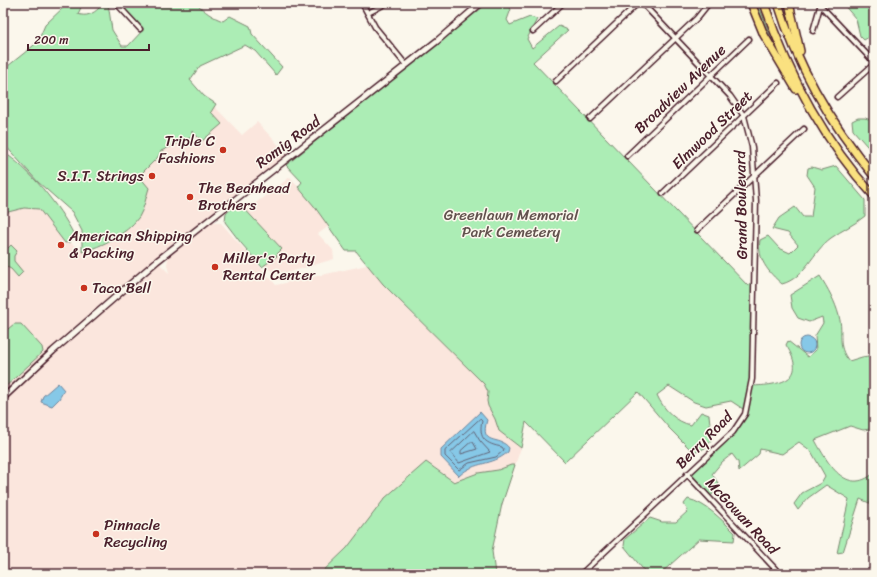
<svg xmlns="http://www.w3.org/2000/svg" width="877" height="577" font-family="Sriracha,sans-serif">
<rect width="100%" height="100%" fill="#fbf7ec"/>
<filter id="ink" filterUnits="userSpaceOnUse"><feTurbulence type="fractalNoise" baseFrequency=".025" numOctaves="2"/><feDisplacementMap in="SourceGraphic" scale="8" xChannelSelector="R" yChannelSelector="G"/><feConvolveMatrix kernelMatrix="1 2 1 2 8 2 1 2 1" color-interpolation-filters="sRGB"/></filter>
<g filter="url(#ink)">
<g fill="#fbe6dd" fill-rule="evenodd">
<path d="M214 106 242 135 257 122 289 156 211 218 215 223H221L276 285 367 265 413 314 452 350 484 384 488 392 487 401 488 406 504 435 521 448 515 465H511L498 470 478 473 454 482 434 467 320 574H3V208L8 212 24 208 39 209 65 243 70 242 82 252 98 248 128 229 135 174 161 151 176 145ZM169 253 167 265 169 273 157 261Z"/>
<polygon points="290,177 330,225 318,234 333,250 334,259 280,275 267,268 240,241 228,224"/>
</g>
<g fill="#acedb5" stroke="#7b8670">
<path d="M68 3H83L78 14C86 17 93 14 99 8L95 3H108L112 30 122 46H128L143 30 119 3H196C205 12 212 17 223 21L230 16 250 26 252 34 282 67 276 75 255 51 245 45 200 66 190 80 204 96 216 104 211 112 222 124 202 141 192 131V137L161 151 158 157 139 176 149 188C146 197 144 209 139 217 126 235 102 246 82 252V231L72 212 38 182 3 143V70L33 46 39 39 45 25Z"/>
<path d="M488 3H505L511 9 507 20 510 25 530 17 537 19 527 39 532 48 559 26 568 30 533 62 748 286 755 280 751 386C780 385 809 381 786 345L788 341 808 357 816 350 815 336 823 323 822 317 809 322 798 318 792 308 790 295 820 276C828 289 835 301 839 316 844 334 836 345 849 361L862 357 874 355V431L870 429 863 430 850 426 815 440C827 462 846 497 874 473V505L860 499 843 552 837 553 849 499 826 485 808 498 798 510 794 504 802 493 821 483 825 476 811 451 799 442 782 454 760 449 759 454 739 471 738 462 732 454 722 462 712 474 720 486 709 498 687 474 724 441 746 411 731 401 706 406 694 402 669 386 657 395C663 409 676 422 691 425L701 412 709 415 712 440 705 448 694 453 669 428 638 392 565 462 526 422 521 448 499 431 495 419 488 406 487 401 488 392 484 384 383 284 356 251H346L314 206 298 187 302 182 286 165Z"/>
<polygon points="753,3 758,3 780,62"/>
<polygon points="842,3 874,3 874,34 864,40 860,36 856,19"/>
<polygon points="858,118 865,118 874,121 874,154 853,130 852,121"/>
<path d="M3 152C28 167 60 207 73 233L70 242 65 243 39 209 24 208 8 212 3 208Z"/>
<path d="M836 166 865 200V216C854 225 842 230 831 238 813 251 805 278 782 284 768 272 757 259 760 240L768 236 779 248 790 253 798 245 788 233 772 229 779 218 795 207 803 217H811L815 187 807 175 808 168 812 167 822 170Z"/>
<polygon points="239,203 282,249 276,255 277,256 262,267 241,243 225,222 226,213"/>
<polygon points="11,245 17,251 14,256 14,261 23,272 18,277 11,269 3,265 3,253"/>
<polygon points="14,324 21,324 42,347 43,352 3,389 3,333"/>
<polygon points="426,462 454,482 478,473 498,470 511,465 515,465 502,504 492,551 495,574 320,574 347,548 385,498"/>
<path d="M688 499C706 503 722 520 735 533L734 541 699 539 660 574H645L646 573 624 546 625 539 650 518 662 522H676L688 511 684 504Z"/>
</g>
<g fill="#86c8e7" stroke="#6e849c">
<circle cx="807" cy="345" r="8"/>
<polygon points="58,383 64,390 59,399 52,406 41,402 43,396"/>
<path d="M480 412 487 420C479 447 500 435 509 448L508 452C491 467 476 460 459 476L441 457V449Z"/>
</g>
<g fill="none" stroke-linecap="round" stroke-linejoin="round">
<g stroke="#626376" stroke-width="1">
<path d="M480 419 482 421C478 439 486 444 502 447L504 450 496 457 469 463 459 470 445 456V451Z"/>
<polygon points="474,431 480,441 490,452 459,463 451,453"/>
<polygon points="471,442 473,442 477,449 461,454 461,451"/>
</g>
<g stroke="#4a1f2b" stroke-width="7">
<g id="minor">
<polyline points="116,3 140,29"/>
<polyline points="362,3 375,27 406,65"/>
<polyline points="821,6 874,62"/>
<polyline points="368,13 387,3"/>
<polyline points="533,31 563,3"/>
<polyline points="813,31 821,3"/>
<polyline points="556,81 638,3"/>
<polyline points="837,97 874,64"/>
<polyline points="590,119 697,18 709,3"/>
<polyline points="627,156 749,39"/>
<polyline points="663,193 778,83"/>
<polyline points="697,230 804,129"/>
<polyline points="687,474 780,574"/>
<polyline points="581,574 733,432 745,414 752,379 756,201 752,147 744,116 730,96 642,3"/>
</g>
</g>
<g stroke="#4a1f2b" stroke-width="8">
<polyline id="tertiary" points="3,398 53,351 157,261 437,41 481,3"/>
</g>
<g stroke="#4a1f2b" stroke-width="10">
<g id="motorway">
<polyline points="751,3 764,35 796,89"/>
<path d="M764 3C788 74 824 141 874 196"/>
<path d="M778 3C797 66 832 125 874 176"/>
<polyline points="789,3 800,51"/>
</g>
</g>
<use href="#minor" stroke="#fbf7ec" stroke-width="4"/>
<use href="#tertiary" stroke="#fbf7ec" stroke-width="5"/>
<use href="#motorway" stroke="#fae180" stroke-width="7"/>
</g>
</g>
<g fill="#c8321e" stroke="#fbf7ec" stroke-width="1.5">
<circle cx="223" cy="150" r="4"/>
<circle cx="152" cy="176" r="4"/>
<circle cx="190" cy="197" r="4"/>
<circle cx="61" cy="245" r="4"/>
<circle cx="215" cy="267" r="4"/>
<circle cx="84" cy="288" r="4"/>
<circle cx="96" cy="534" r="4"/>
</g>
<g text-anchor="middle" stroke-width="3" stroke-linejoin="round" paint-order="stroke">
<g font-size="15" fill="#4a1f2b" stroke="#fbf7ec">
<text transform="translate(680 89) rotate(-44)" y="5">Broadview Avenue</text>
<text transform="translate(712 130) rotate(-44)" y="5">Elmwood Street</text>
<text transform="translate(288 142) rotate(-37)" y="5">Romig Road</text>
<text transform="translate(741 205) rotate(-91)" y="5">Grand Boulevard</text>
<text transform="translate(704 440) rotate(-45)" y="5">Berry Road</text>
<text transform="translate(742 516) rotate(47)" y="5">McGowan Road</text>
</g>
<g font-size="15" fill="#4a1f2b" stroke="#fbf7ec" text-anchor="start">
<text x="215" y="146" text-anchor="end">Triple C<tspan x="215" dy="17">Fashions</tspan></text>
<text x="144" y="181" text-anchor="end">S.I.T. Strings</text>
<text x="198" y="193">The Beanhead<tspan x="198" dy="17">Brothers</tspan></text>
<text x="69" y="241">American Shipping<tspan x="69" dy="17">&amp; Packing</tspan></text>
<text x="223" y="263">Miller's Party<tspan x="223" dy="17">Rental Center</tspan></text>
<text x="92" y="293">Taco Bell</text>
<text x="104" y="530">Pinnacle<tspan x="104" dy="17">Recycling</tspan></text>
</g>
<g font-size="15" fill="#62524e" stroke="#fbf7ec">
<text x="511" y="220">Greenlawn Memorial<tspan x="511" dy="17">Park Cemetery</tspan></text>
</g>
</g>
<rect width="877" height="577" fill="none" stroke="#fbf7ec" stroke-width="16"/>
<rect x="8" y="8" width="861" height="561" fill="none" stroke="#4a1f2b" stroke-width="1.5" filter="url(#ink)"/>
<path d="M28 44v6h121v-6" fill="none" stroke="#4a1f2b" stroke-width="2"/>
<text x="34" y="44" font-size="12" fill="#4a1f2b" stroke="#fbf7ec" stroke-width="3" paint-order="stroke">200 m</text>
</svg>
